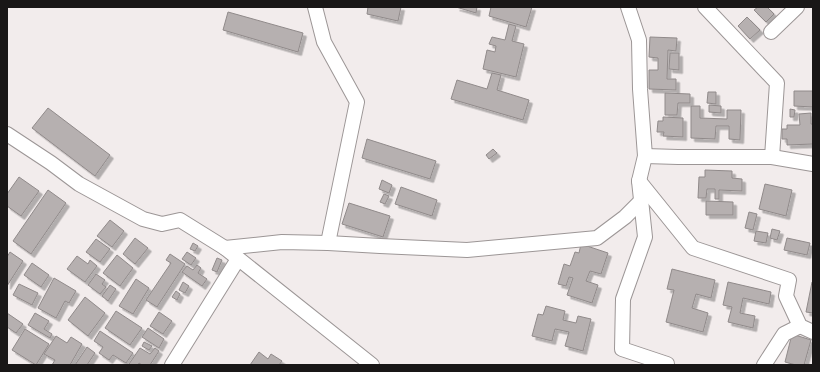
<svg xmlns="http://www.w3.org/2000/svg" width="820" height="372" font-family="Signika,sans-serif">
<defs>
<filter id="shadow"><feDropShadow dx="3.5" dy="3.5" stdDeviation="0" flood-color="#0004"/></filter>
</defs>
<rect width="100%" height="100%" fill="#f2ecec"/>
<g fill="#b6b0b0" stroke="#908a8a" filter="url(#shadow)">
<polygon points="368,7 401,7 398,21 367,14"/>
<polygon points="456,7 477,7 476,13"/>
<polygon points="491,7 532,7 526,27 489,16"/>
<polygon points="758,7 767,7 774,14 766,22 754,10"/>
<polygon points="228,12 303,33 298,52 223,30"/>
<polygon points="747,17 760,30 750,39 738,26"/>
<polygon points="509,24 516,26 512,41 524,44 516,77 483,69 487,50 495,52 496,46 489,44 492,37 505,40"/>
<polygon points="650,37 677,38 676,51 668,50 667,79 676,79 676,90 649,89 649,70 658,70 658,58 649,57"/>
<polygon points="670,53 679,53 679,70 669,69"/>
<polygon points="492,73 501,75 497,90 529,100 523,120 451,99 457,80 487,89"/>
<polygon points="794,91 813,91 813,107 794,106"/>
<polygon points="708,92 716,92 716,104 707,103"/>
<polygon points="665,93 690,94 690,103 678,103 677,115 665,115"/>
<polygon points="709,105 721,106 721,113 709,112"/>
<polygon points="691,106 700,106 700,118 727,119 727,110 741,110 740,140 729,139 729,126 716,126 715,139 691,138"/>
<polygon points="48,108 110,155 95,176 32,128"/>
<polygon points="790,109 795,110 794,117 790,117"/>
<polygon points="811,113 811,124 813,124 813,144 787,145 787,139 782,139 782,129 787,129 787,125 800,125 799,114"/>
<polygon points="663,117 683,118 683,137 663,136 664,132 657,132 658,121 663,121"/>
<polygon points="367,139 436,161 430,179 362,158"/>
<polygon points="493,149 497,153 489,159 486,155"/>
<polygon points="705,170 732,171 732,178 742,179 742,191 719,190 719,199 715,199 715,189 707,189 706,198 698,198 699,177 705,177"/>
<polygon points="19,177 39,191 21,216 7,206 7,194"/>
<polygon points="382,180 392,185 389,193 379,189"/>
<polygon points="765,184 792,190 786,216 759,209"/>
<polygon points="401,187 437,200 432,216 395,204"/>
<polygon points="48,190 66,203 31,254 13,241"/>
<polygon points="384,194 389,196 385,204 380,202"/>
<polygon points="706,201 733,202 733,215 706,215"/>
<polygon points="349,203 390,216 383,237 342,224"/>
<polygon points="749,212 757,214 753,230 745,228"/>
<polygon points="110,220 124,231 112,247 97,236"/>
<polygon points="772,229 780,231 777,240 770,238"/>
<polygon points="756,231 768,233 766,243 754,241"/>
<polygon points="135,238 148,248 135,264 123,254"/>
<polygon points="787,238 810,243 807,255 784,250"/>
<polygon points="96,239 110,249 100,262 86,252"/>
<polygon points="193,243 198,246 195,251 190,249"/>
<polygon points="581,244 608,253 601,274 590,271 586,281 598,285 592,303 567,295 573,278 569,277 566,286 558,284 564,264 570,266 575,252 579,253"/>
<polygon points="10,252 23,261 7,286 7,257"/>
<polygon points="187,252 196,258 191,265 182,259"/>
<polygon points="170,254 185,264 157,307 146,300 171,263 166,260"/>
<polygon points="117,255 133,268 120,286 103,273"/>
<polygon points="77,256 88,264 90,260 97,266 85,282 67,269"/>
<polygon points="217,258 222,260 217,272 212,270"/>
<polygon points="32,263 49,275 41,287 24,275"/>
<polygon points="197,265 201,268 198,273 207,279 202,286 182,272 187,266 193,270"/>
<polygon points="672,269 715,280 711,298 696,294 692,308 708,313 703,332 666,322 674,290 667,289"/>
<polygon points="96,274 105,280 102,284 106,287 100,294 88,285"/>
<polygon points="54,278 76,291 69,303 65,301 56,318 38,308"/>
<polygon points="136,279 149,288 133,314 119,306"/>
<polygon points="183,282 189,286 185,293 179,290"/>
<polygon points="728,282 771,292 769,304 743,298 740,313 755,316 753,328 728,322 732,307 723,305"/>
<polygon points="812,282 813,282 813,313 806,312"/>
<polygon points="19,284 38,293 32,305 13,295"/>
<polygon points="110,285 116,289 108,301 102,296"/>
<polygon points="176,291 180,294 177,300 172,297"/>
<polygon points="85,297 105,313 88,336 68,320"/>
<polygon points="546,306 565,311 563,320 576,323 578,316 591,319 583,351 565,346 569,332 555,329 552,341 532,336 538,314 543,315"/>
<polygon points="116,311 142,328 130,345 105,328"/>
<polygon points="159,312 172,321 163,334 150,326"/>
<polygon points="7,313 23,324 16,333 7,327"/>
<polygon points="35,313 49,321 44,329 52,334 50,338 28,325"/>
<polygon points="148,328 164,339 159,348 142,337"/>
<polygon points="25,329 49,344 36,365 12,350"/>
<polygon points="100,331 133,353 126,363 113,355 109,360 99,353 103,347 94,341"/>
<polygon points="792,334 811,340 804,365 796,365 785,362"/>
<polygon points="56,336 67,343 71,337 82,344 70,365 52,365 55,360 44,354"/>
<polygon points="144,342 152,346 149,350 142,346"/>
<polygon points="87,347 95,353 87,365 75,365"/>
<polygon points="140,348 150,354 155,348 159,351 150,365 142,365 139,363 138,365 131,365 129,364"/>
<polygon points="259,352 268,359 271,354 282,361 279,365 250,365"/>
</g>
<g fill="none" stroke-linecap="round" stroke-linejoin="round">
<g stroke="#9c9696" stroke-width="16">
<g id="minor">
<polyline points="315,7 324,42 357,102 328,243"/>
<polyline points="628,7 639,40 640,89 645,156 639,181 645,237 623,299 622,349 667,364 667,365"/>
<polyline points="705,7 777,83 772,157"/>
<polyline points="771,32 797,7"/>
<polyline points="7,134 51,163 79,184 143,219 162,224 180,220 225,248 372,365"/>
<polyline points="645,156 678,157 772,157 813,164"/>
<polyline points="639,181 693,248 789,280 786,296 800,326 813,332"/>
<polyline points="225,248 282,242 328,243 380,246 467,250 597,238 625,217 641,201"/>
<polyline points="172,365 238,259"/>
<polyline points="764,365 784,334 800,326"/>
</g>
</g>
<use href="#minor" stroke="#fff" stroke-width="14"/>
</g>
<rect width="820" height="372" fill="none" stroke="#191717" stroke-width="16"/>
</svg>
